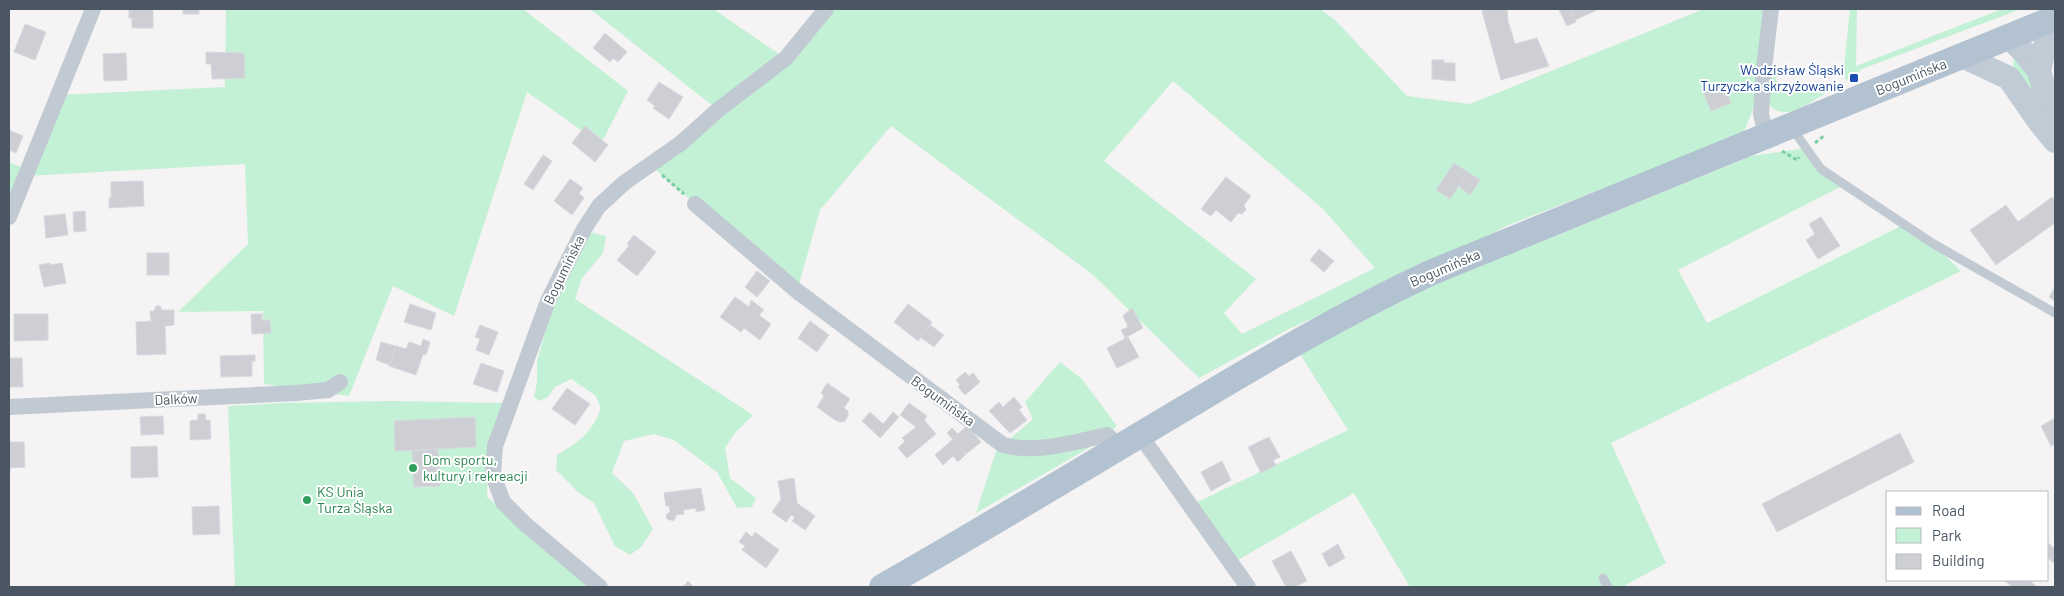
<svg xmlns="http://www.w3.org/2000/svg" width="2064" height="596" font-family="Barlow,sans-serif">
<rect width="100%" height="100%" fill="#f5f3f3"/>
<g fill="#c3f1d5" fill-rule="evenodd">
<polygon points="226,9 523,9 628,91 601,144 527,92 454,316 393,286 349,396 264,384 263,311 178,312 248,244 245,164 26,176 9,217 9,162 28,170 58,95 225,87"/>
<path d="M590 9H713L785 58 826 9H1320L1335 20 1407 96 1470 104 1704 9H1766L1764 68 1752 112 1743 134 1511 224 1418 270 1289 329 1199 378 1092 274 891 126 820 210 797 291 650 165 718 110ZM1173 81 1322 208 1375 268 1242 334 1224 313 1256 279 1104 161Z"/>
<polygon points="1850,9 1857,9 1856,66 2002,9 2021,9 1862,69 1846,81 1844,68"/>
<polygon points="2014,51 2018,54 2039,99 2013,68"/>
<path d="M1771 66H1778L1776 79 1779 87C1797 99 1806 90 1824 83L1829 91C1812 101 1782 126 1768 102Z"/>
<polygon points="1806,148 1821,170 1844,185 1678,270 1707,323 1903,225 1932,243 1961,271 1611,443 1666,563 1622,587 1410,587 1354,493 1231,564 1189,506 1348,430 1300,354 1369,314 1432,286 1752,156"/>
<path d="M589 232 606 236 603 253 582 278 575 299 753 415 734 434 725 448 730 478 756 498 752 507 737 508 717 472 674 440 654 434 624 441 612 473 633 493 653 529 641 547 630 555 615 546 594 503 579 493 556 470 557 455C579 442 592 433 601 408L595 395 571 379 555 387 548 397 539 401 534 397 537 383V362L549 318Z"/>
<polygon points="1060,362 1082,379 1117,426 1094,445 976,513 996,451 1033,419 1025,402"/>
<polygon points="391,401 503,403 488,451 487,497 592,587 235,587 228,406 284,403"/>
</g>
<g fill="#cdcfd5" stroke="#d7d9de">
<polygon points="129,9 153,9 153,28 132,28 132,18 129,18"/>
<rect x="183" y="9" width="16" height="5"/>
<polygon points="1491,9 1510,9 1507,10 1508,21 1515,44 1537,38 1549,66 1501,80 1482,11"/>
<polygon points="1570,9 1599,9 1575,20"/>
<polygon points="1570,9 1576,22 1567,26 1559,10"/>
<polygon points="25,24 46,32 35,60 14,52"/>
<polygon points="605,33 627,52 618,62 613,58 610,62 593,48"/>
<polygon points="206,52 244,53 245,78 212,79 211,64 206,64"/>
<polygon points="126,53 127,80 104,81 103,54"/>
<polygon points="1432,60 1444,60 1444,63 1455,63 1455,81 1432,79"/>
<polygon points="659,82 683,97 669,119 653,108 655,106 647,100"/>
<polygon points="1723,84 1731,103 1711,111 1703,92"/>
<polygon points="585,126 608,145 595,162 572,143"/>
<polygon points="9,130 23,136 16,153 9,150"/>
<polygon points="543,155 552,161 533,190 524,184"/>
<polygon points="1454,163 1468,172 1450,199 1436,190"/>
<polygon points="1468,172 1480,180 1470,195 1458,186"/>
<polygon points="1226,177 1251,196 1244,205 1246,210 1242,214 1238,213 1231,222 1216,210 1211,216 1201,209"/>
<polygon points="570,179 583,188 579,193 584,198 572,215 554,201"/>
<polygon points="143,181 144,206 109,208 109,198 111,198 111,182"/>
<polygon points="2052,197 2055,201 2055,223 1996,265 1970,230 2006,205 2018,222"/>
<polygon points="85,211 86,231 74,232 73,212"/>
<polygon points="65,214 68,235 46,238 44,216"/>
<polygon points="1821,217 1840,246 1818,259 1806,240 1815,234 1809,224"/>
<polygon points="634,235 656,252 637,276 617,260 629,246 627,244"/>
<polygon points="1319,249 1334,261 1324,272 1310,260"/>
<rect x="147" y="253" width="22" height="22"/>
<polygon points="50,263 51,265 62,263 66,283 44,287 39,265"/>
<polygon points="757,271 770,281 757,297 745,287"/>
<polygon points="2055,287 2055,301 2049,297"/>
<polygon points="735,297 749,307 751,300 764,310 759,315 771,324 760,340 744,328 741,332 720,317"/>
<polygon points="410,304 436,313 431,330 404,322"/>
<polygon points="908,304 932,322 918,341 894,322"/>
<polygon points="156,306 160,306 162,310 174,310 174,325 165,326 166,354 137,355 136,322 151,321 150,311 154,311"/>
<polygon points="1132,308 1143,328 1125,338 1121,330 1128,327 1123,316"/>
<polygon points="14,314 48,314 48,340 14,341"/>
<polygon points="251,314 262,314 262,320 270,320 271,333 252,334"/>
<polygon points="810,321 829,335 817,352 798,338"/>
<polygon points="480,325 498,332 489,355 476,350 480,339 475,337"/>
<polygon points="930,325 944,335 934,347 920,337"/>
<polygon points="1128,337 1139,357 1117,368 1107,348"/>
<polygon points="423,339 430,342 426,355 423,354 416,375 389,366 396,346 406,349 409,342 421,346"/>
<polygon points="381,342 396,346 390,365 376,360"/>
<polygon points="255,355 255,361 252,361 252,376 221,377 220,356"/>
<polygon points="9,358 22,358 23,387 9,387"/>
<polygon points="481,363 504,371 497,392 473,384"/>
<polygon points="965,372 969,376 973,373 980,382 965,395 958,387 960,385 956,380"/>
<polygon points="827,383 850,399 844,408 848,411 848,416 845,421 840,422 835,420 817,407 824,396 821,393"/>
<polygon points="567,388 590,404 575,425 552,409"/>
<polygon points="1014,397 1022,407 1019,410 1027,420 1010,433 989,411 999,402 1003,407"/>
<polygon points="909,403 927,416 924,420 936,434 907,458 898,448 905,441 902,438 916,427 900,415"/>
<polygon points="870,412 883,424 893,412 899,417 880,438 862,421"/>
<polygon points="198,414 205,414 206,420 210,420 211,439 190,440 190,421 198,420"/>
<polygon points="163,416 164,434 141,435 140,417"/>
<polygon points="475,417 476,447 395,451 394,421"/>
<polygon points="2055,418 2055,444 2051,446 2041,426"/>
<polygon points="967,426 981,442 966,454 947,433 952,428 958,434"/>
<polygon points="1900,433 1914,462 1777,532 1762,504"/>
<polygon points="1269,437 1280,457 1273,460 1276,465 1261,473 1248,447"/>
<polygon points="953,439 966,454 958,462 953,456 943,465 935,455"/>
<polygon points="9,442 24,442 25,467 10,468 10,473 9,473"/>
<polygon points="157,446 158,477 131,478 131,447"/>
<polygon points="438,449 440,486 414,487 412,451"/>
<polygon points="1222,461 1231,480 1211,491 1201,472"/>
<polygon points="794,478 797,503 815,516 805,530 792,521 795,517 791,515 786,522 772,512 781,499 778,481"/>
<polygon points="701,488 705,510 696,512 696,508 683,510 684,514 676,515 674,521 667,519 666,515 670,512 669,506 666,506 664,493"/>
<polygon points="219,506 220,534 193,535 192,507"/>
<polygon points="746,532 752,537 755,532 779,550 766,568 742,550 745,546 739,542"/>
<polygon points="2048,543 2055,549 2055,564 2048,558"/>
<polygon points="1338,544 1345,558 1329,567 1322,554"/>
<polygon points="1291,551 1307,581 1295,587 1286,587 1272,561"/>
<polygon points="2004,580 2029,580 2037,587 2012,587"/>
<polygon points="688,581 694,587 683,587"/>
</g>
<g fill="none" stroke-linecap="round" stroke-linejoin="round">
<g stroke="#7ad0a6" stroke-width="3" stroke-dasharray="4 2.5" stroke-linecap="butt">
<polyline points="1815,143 1825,135"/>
<polyline points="1782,151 1797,160 1799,157"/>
<polyline points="662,175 684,194"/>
</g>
<g stroke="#c1cad2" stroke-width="9">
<polyline points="1792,128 1821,169 1932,243 2055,313"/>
<polyline points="1603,578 1608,587"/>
</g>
<g stroke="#c1cad2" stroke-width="16">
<polyline points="1766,135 1761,114 1764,68 1771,9"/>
<path d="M695 204 797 291 1003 445C1038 454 1073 442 1107 435L1119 446"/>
<polyline points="9,217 93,9"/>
<polyline points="9,407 296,393 328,390 340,382"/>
<polyline points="1140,435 1248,587"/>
<polyline points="600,587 524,523 503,502 493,475 495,446 548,301 584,229 599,206 624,183 681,143 718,110 786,58 826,9"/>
</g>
<g stroke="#c1cbd6" stroke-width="24">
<polyline points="2009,37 2025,53 2039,71 2055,126"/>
<polyline points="1962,56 2009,78 2038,120 2055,141"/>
<polyline points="2039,71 2044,49 2055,18"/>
</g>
<path stroke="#b3c2d1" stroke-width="26" d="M882 587C984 529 1084 468 1185 408 1265 360 1345 313 1430 273L2055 18"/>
</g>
<rect fill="#1a4fb4" stroke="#fff" stroke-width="2" x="1849" y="73" width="10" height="10" rx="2.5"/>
<g fill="#2e9e5b" stroke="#fff" stroke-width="2">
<circle cx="413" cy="468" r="5"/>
<circle cx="307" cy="500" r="5"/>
</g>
<g text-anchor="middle" stroke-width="4" stroke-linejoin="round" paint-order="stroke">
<g font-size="14" fill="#164399" stroke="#fff" text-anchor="end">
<text x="1844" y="75">Wodzisław Śląski<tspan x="1844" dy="16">Turzyczka skrzyżowanie</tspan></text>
</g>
<g font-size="14" fill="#4a5661" stroke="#fff">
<text transform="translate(1911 77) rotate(-22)" y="5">Bogumińska</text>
<text transform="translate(1445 268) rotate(-23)" y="5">Bogumińska</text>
<text transform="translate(564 270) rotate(-64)" y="5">Bogumińska</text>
<text transform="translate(176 399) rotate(-3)" y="5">Dalków</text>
<text transform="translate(943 401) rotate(36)" y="5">Bogumińska</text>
</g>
<g font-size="14" fill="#27864d" stroke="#fff" text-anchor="start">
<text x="423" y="465">Dom sportu,<tspan x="423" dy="16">kultury i rekreacji</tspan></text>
<text x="317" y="497">KS Unia<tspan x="317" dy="16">Turza Śląska</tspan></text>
</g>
</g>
<rect width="2064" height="596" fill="none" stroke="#4a5661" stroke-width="20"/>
<rect x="1886" y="491" width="162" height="90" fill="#ffffff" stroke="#b7bbc0"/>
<rect x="1896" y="507" width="25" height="8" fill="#b3c2d1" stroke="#b7bbc0"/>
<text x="1932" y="516" font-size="15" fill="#4a5661">Road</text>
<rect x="1896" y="528" width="25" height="15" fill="#c3f1d5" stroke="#b7bbc0"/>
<text x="1932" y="541" font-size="15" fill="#4a5661">Park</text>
<rect x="1896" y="554" width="25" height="15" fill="#cdcfd5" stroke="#b7bbc0"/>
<text x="1932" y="566" font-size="15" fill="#4a5661">Building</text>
</svg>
